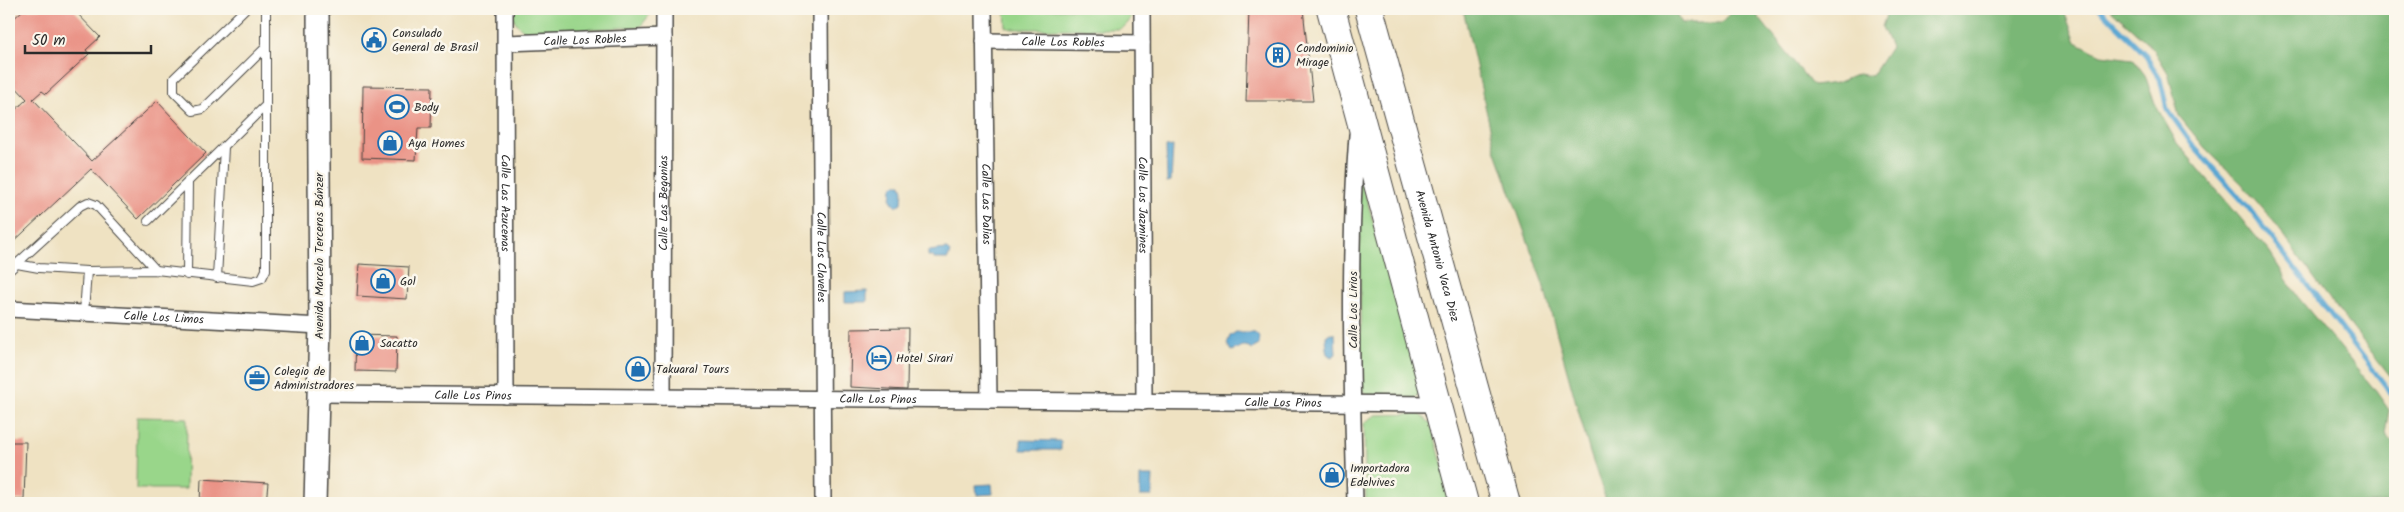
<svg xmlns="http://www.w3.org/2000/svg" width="2404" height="512" font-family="Kalam,sans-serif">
<rect width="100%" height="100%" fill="#fbf7ec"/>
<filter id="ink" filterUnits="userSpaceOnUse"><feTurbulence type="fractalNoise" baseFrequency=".02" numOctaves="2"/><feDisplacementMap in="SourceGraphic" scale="10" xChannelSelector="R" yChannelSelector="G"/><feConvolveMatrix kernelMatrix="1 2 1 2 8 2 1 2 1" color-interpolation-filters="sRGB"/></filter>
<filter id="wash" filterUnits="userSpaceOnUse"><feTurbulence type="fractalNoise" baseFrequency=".0096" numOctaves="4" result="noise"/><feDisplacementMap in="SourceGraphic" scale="20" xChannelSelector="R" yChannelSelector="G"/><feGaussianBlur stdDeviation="1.12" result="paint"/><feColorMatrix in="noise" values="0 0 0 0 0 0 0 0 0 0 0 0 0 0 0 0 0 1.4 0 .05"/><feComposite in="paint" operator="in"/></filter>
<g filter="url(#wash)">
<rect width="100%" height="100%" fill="#efe2c2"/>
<g fill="#99d68a" stroke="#62805a">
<path d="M512 9H651V13L640 27 526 32C516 25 513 20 512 9Z"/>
<path d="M1005 9H1132C1132 19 1128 26 1118 29H1012L1006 27Z"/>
<polygon points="1359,173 1422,391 1414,399 1369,398 1361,388"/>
<polygon points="1420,414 1431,424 1453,503 1366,503 1364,423 1376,415"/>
<polygon points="137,417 187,418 186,489 136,489"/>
</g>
<g fill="#7ab776" stroke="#527150">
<polygon points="1463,9 1673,9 1682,23 1722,23 1733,9 1752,9 1813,86 1836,83 1858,74 1872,76 1891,47 1882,27 1888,9 2063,9 2076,42 2101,55 2133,59 2145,75 2155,104 2177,143 2270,253 2297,296 2375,390 2389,410 2385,434 2395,446 2395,503 1607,503 1590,453 1543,284 1495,149"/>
<polygon points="2110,9 2395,9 2395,382 2325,293 2274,222 2242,184 2205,148 2179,116 2168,73 2153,48"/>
</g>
<g fill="#59a6d2" stroke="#42687e">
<polygon points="1173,146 1171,181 1167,182 1166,147"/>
<polygon points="896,184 901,184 903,190 902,203 896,207 891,200 892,188"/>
<polygon points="947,249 950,252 948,259 934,259 933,256 928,256 928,251"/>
<polygon points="867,291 867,302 845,302 845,292"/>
<path d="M1236 332H1255L1259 336V345L1252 349C1242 342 1240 349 1231 351L1227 344 1230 336Z"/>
<path d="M1330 333 1335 334 1336 354 1332 357 1328 355C1327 349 1326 341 1326 336Z"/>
<polygon points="1021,440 1061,441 1061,450 1021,450"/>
<polygon points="1140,476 1153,476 1152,496 1140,496"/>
<polygon points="992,484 993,494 977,495 976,485"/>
</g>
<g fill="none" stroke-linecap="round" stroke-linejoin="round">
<polyline stroke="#59a6d2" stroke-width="5" points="2100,9 2144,53 2160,79 2167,109 2194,147 2247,206 2395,398"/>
</g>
<g id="blocks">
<g fill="#ea9386">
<polygon points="24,9 73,9 100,37 86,50 89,54 46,94 42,91 33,99 92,161 157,101 206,153 138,219 91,169 9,246 9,116 27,99 9,80 9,23"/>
<polygon points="1249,9 1303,9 1313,101 1246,101"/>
<polygon points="363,86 432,87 431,128 418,128 416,160 362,158"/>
<polygon points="359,264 409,267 407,299 357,296"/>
<polygon points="908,328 907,390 850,387 851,329"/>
<polygon points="356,335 397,336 396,372 355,371"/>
<polygon points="9,442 26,442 24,500 9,500"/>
<polygon points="201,479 268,483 266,503 200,503"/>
</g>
</g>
</g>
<g filter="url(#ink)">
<use href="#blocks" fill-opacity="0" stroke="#484642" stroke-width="1"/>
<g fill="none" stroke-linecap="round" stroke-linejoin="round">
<g stroke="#484642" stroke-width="10">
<g id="lane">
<polyline points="245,9 174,78 174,92 193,111 203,109 265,48"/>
<polyline points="148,221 264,107"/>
<polyline points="17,264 39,268 87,271 156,270 253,281 262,278 266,270 266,9"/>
<polyline points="11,269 80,206 88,202 96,205 156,270"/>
<polyline points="187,275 188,181"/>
<polyline points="217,278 224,147"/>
<polyline points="84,313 87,271"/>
</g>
</g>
<g stroke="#484642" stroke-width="18">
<g id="street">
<path id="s1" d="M505 9 506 396"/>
<path id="s2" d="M820 9 823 503"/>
<path id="s3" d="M984 9 989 400"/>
<path id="s4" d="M1142 9 1144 402"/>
<path id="s5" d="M984 41 1142 43"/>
<path id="s6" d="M506 43 664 37"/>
<path id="s7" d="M9 309 320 326"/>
<path id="s8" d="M319 394 1437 404"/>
<path id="s9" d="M663 397 664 9"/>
<path d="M1355 503C1352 381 1348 257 1357 135"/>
</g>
</g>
<g stroke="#484642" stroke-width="24">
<polyline id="secondary" points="315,503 320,326 318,9"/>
</g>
<g stroke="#484642" stroke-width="30">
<g id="highway">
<polyline points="1331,9 1464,503"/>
<path id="s10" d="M1369 9 1506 503"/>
</g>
</g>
<use href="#lane" stroke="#fff" stroke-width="8"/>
<use href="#street" stroke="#fff" stroke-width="15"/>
<use href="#secondary" stroke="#fff" stroke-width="21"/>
<use href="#highway" stroke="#fff" stroke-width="28"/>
</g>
</g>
<defs>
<g id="civic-ring" transform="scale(1.25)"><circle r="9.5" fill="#fbf7ec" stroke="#1f6fb2" stroke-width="1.5"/><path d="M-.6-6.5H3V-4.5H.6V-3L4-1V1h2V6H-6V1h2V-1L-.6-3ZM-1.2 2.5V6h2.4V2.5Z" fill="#1f6fb2"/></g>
<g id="building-ring" transform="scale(1.25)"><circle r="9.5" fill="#fbf7ec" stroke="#1f6fb2" stroke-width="1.5"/><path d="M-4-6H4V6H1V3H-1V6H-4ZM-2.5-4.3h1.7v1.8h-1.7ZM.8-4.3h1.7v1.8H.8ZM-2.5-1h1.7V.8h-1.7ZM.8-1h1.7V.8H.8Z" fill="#1f6fb2"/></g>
<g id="stadium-ring" transform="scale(1.25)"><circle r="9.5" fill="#fbf7ec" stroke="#1f6fb2" stroke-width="1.5"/><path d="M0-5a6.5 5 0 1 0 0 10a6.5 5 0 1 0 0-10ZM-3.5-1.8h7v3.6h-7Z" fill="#1f6fb2"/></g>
<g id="shop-ring" transform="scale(1.25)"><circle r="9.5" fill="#fbf7ec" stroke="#1f6fb2" stroke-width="1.5"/><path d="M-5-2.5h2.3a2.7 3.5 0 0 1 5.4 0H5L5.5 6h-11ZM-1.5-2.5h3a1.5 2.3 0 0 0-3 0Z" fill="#1f6fb2"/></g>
<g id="hotel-ring" transform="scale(1.25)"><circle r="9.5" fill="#fbf7ec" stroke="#1f6fb2" stroke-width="1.5"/><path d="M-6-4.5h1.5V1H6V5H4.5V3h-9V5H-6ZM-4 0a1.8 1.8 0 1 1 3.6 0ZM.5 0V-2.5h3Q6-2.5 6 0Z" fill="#1f6fb2"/></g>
<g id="office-ring" transform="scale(1.25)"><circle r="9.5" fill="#fbf7ec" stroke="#1f6fb2" stroke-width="1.5"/><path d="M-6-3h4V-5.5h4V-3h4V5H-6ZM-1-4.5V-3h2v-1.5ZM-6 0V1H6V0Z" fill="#1f6fb2"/></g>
</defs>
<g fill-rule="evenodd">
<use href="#civic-ring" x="374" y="40"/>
<use href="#building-ring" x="1278" y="55"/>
<use href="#stadium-ring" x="397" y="107"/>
<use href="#shop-ring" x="390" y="143"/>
<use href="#shop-ring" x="383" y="281"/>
<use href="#shop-ring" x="362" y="343"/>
<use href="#hotel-ring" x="879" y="358"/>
<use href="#shop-ring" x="638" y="369"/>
<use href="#office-ring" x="257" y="378"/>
<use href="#shop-ring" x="1332" y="475"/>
</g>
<g text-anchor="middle" stroke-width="5" stroke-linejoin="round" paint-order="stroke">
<g font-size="12" fill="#2b2b2b" stroke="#fbf7ec" text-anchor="start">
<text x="392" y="37">Consulado<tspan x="392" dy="14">General de Brasil</tspan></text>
<text x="1296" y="52">Condominio<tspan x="1296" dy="14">Mirage</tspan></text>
<text x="414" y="111">Body</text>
<text x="408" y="147">Aya Homes</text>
<text x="400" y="285">Gol</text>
<text x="380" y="347">Sacatto</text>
<text x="896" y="362">Hotel Sirari</text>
<text x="656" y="373">Takuaral Tours</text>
<text x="274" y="375">Colegio de<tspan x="274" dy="14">Administradores</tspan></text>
<text x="1350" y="472">Importadora<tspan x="1350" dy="14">Edelvives</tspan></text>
</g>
<g font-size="12" fill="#2b2b2b" stroke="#fbf7ec">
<text dy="4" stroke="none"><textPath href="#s6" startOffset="79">Calle Los Robles</textPath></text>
<text dy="4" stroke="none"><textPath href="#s5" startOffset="79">Calle Los Robles</textPath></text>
<text dy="4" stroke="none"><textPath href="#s1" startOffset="194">Calle Las Azucenas</textPath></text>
<text dy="4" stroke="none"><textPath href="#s9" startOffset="194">Calle Las Begonias</textPath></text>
<text dy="4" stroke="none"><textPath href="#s3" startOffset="195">Calle Las Dalias</textPath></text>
<text dy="4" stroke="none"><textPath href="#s4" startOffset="196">Calle Los Jazmines</textPath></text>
<text transform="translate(319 256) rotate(-90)" y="4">Avenida Marcelo Terceros Bánzer</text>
<text dy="4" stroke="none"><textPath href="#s2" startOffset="248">Calle Los Claveles</textPath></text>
<text dy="4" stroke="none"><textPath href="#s10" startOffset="256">Avenida Antonio Vaca Diez</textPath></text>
<text transform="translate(1353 310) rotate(-90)" y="4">Calle Los Lirios</text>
<text dy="4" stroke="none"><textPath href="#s7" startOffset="155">Calle Los Limos</textPath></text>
<text dy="4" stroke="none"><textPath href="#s8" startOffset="154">Calle Los Pinos</textPath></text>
<text dy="4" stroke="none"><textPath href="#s8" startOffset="559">Calle Los Pinos</textPath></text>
<text dy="4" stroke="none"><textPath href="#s8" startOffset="964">Calle Los Pinos</textPath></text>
</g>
</g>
<rect width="2404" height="512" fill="none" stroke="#fbf7ec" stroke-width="30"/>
<path d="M25 45v8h126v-8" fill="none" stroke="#2b2b2b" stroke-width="2.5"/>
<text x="32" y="45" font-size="15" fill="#2b2b2b" stroke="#fbf7ec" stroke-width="4" paint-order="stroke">50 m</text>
</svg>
